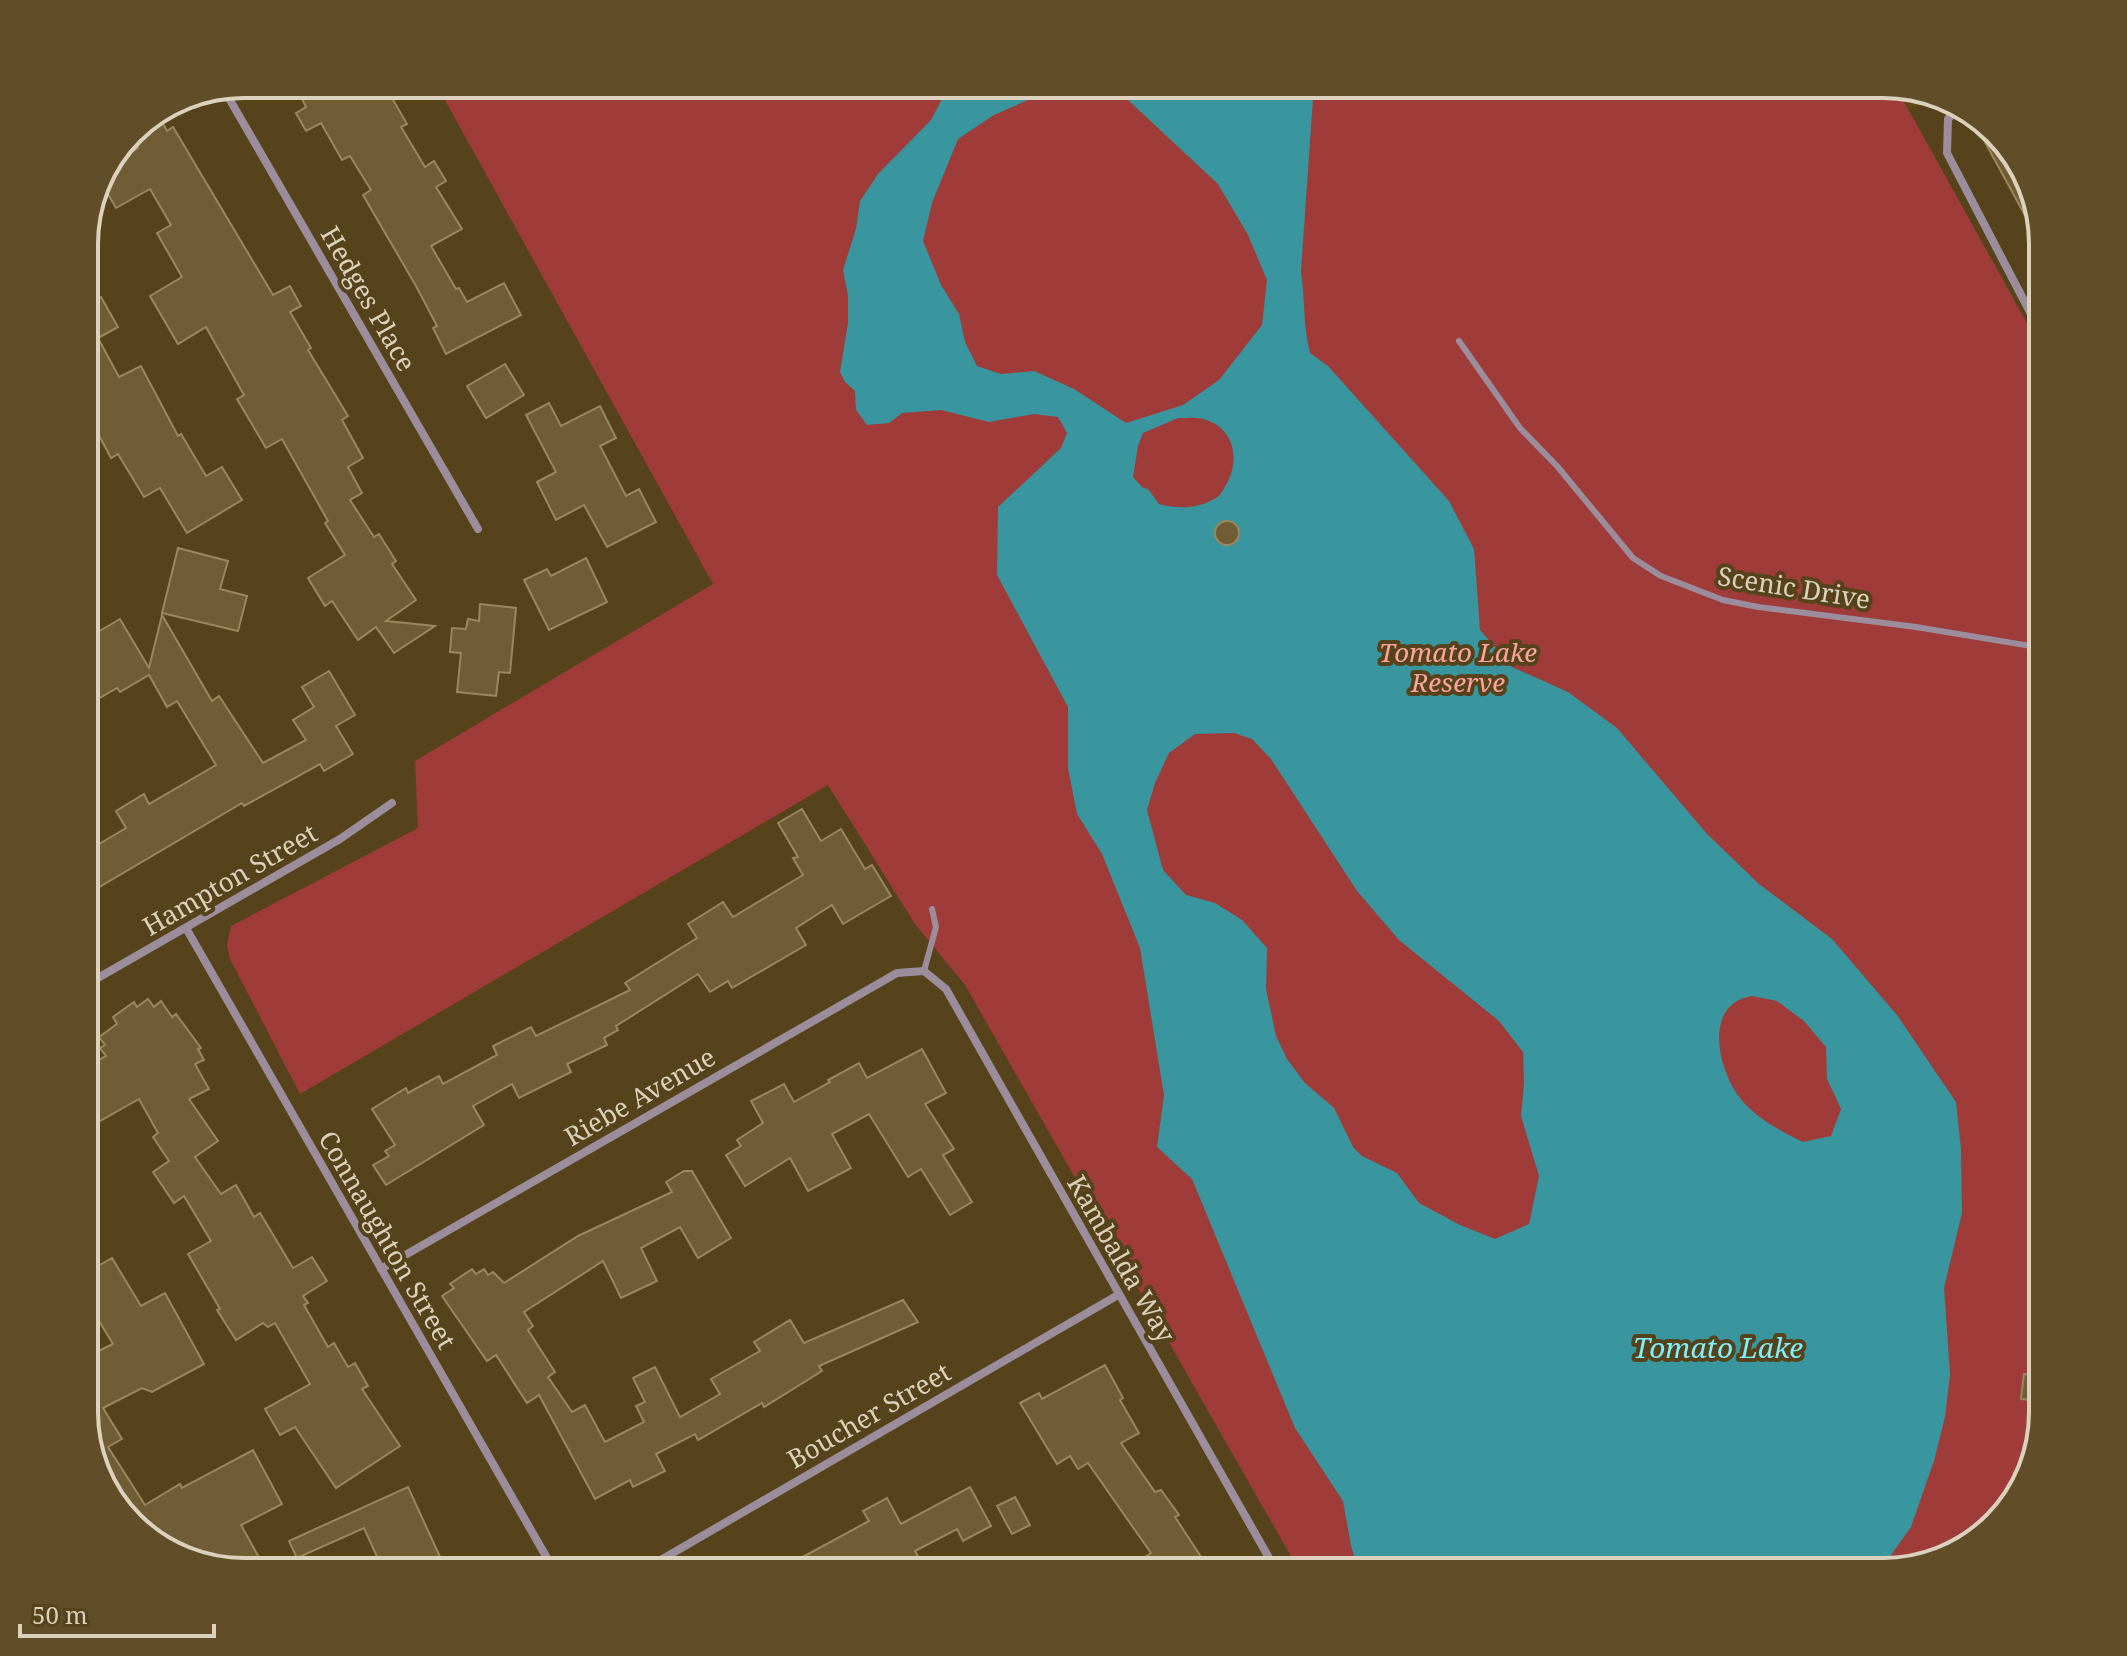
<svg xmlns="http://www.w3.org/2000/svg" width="2127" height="1656" font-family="'Noto Serif',serif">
<rect width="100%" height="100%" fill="#56431b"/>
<polygon fill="#614b19" points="1897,89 1929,100 1910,110"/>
<polygon fill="#9f3c3a" points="436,84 1883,84 1897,89 2043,352 2043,1412 2010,1510 1953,1556 1883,1572 1300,1572 965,985 915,924 828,785 300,1094 230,959 227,945 231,926 418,828 415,761 713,584"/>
<path fill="#39959e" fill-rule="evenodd" d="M950 84H1314L1301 271C1305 299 1303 326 1310 353L1328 366 1449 501 1474 549 1480 630 1512 667 1568 692 1617 728 1707 834 1759 884 1832 939 1897 1015 1956 1102 1961 1149 1962 1213 1944 1288 1950 1374 1945 1417 1934 1461 1911 1527 1879 1572H1359L1351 1546 1343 1501 1295 1428 1192 1179 1157 1147 1164 1095 1140 948 1102 854 1077 814 1068 768V707L997 575 998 507 1061 448 1067 433 1058 417 1034 414 989 422 941 410 902 413 889 423 867 425 856 410 855 391 845 382 840 372 848 323V296L843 270 856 229 860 201 878 174 931 120ZM1113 86 1218 184 1248 235 1267 280 1262 325 1219 380 1183 405 1126 423 1074 389 1034 371 1001 374 977 366 965 342 959 314 941 285 923 241 932 203 958 139 994 115 1037 96ZM1178 418C1186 418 1196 417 1203 419 1234 427 1241 459 1226 485 1223 490 1220 497 1214 499 1197 509 1178 509 1159 504L1148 489 1143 488 1133 477 1138 446 1143 433ZM1234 733 1252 739 1271 759 1357 891 1399 940 1499 1021 1523 1052 1524 1082 1521 1116 1539 1176 1529 1224 1495 1239 1460 1225 1419 1203 1397 1173 1362 1156 1353 1147 1334 1108 1305 1083 1287 1059 1276 1036 1266 989 1267 948 1242 920 1215 903 1186 895 1163 870 1147 810 1155 783 1169 753 1195 734ZM1752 996 1777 1001 1804 1021 1826 1047 1827 1079 1841 1109 1831 1136 1803 1142C1783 1132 1761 1121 1745 1104 1719 1077 1700 1004 1752 996Z"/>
<g fill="#715d35" stroke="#9b875d" stroke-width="2">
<polygon points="295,84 384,84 407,124 401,127 425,167 434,161 446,181 436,187 462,229 431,246 456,289 459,288 467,302 504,283 521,315 446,354 433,328 437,326 416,286 363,195 371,190 350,156 342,160 321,123 306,131 296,113 306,107"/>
<polygon points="157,112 167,131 173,127 273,295 290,286 301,306 290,312 311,348 308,350 348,416 342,420 363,458 348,467 362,493 350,500 374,537 379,534 396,561 392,564 416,600 386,621 435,626 394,653 376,627 358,640 332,601 325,606 308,578 345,555 325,523 328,521 282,439 266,448 237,399 244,395 206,327 178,344 150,296 182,277 157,233 171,225 150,189 116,208 99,179 105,168 138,148 130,135 138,124"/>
<polygon points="1988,127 2026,173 2039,228 2033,230 1980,133"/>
<polygon points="101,297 118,327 98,338 119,377 141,366 178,436 181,434 206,476 222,467 242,500 187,533 160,488 144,497 118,454 111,458 84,407 84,306"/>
<polygon points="505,364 524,395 486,418 467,386"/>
<polygon points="549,403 561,426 600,406 616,438 600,446 626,496 639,489 656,522 607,547 584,505 556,520 537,482 556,472 526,415"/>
<circle cx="1227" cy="533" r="12"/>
<polygon points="178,548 228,561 220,589 247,596 238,631 162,613"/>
<polygon points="586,558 607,602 549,630 524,580 547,569 551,576"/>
<polygon points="480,604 516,608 510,673 499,672 496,696 457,692 461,653 450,652 452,628 466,629 468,619 479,621"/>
<polygon points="162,615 212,701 219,696 263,763 306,740 293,720 314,707 302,687 329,671 355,715 336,726 353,754 324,771 320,764 244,806 242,803 84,896 84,853 126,828 116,811 144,794 149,804 216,765 177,701 167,707 149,675 120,692 117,688 84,707 84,640 120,619 149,668"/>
<polygon points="802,809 821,841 841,829 865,869 872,865 891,896 843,924 832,905 796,928 806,945 732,988 728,981 710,992 698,974 616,1026 618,1030 604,1038 607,1045 567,1064 571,1072 519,1098 512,1084 473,1106 484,1125 386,1185 373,1165 389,1156 385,1151 395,1145 372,1109 406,1088 408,1093 439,1076 443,1084 497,1055 493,1046 531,1027 536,1036 630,990 625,983 697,938 688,924 723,902 733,917 803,875 793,858 798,857 778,823"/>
<polygon points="148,999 154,1007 161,1001 172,1017 176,1014 201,1048 198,1049 204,1060 195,1064 209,1089 189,1099 218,1141 195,1157 221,1194 236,1185 254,1217 260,1213 293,1268 312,1257 327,1281 303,1296 308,1303 304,1305 328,1347 334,1343 348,1367 355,1363 368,1386 362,1389 400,1446 336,1488 295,1427 280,1435 265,1409 310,1384 275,1323 268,1327 263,1323 236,1340 217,1310 220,1309 188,1254 211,1241 184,1196 174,1203 153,1172 169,1161 153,1137 158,1133 139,1099 84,1130 84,1068 106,1056 100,1048 105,1045 99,1037 117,1024 113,1017 134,1002 137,1007"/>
<polygon points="922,1049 946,1093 925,1104 954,1149 943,1155 972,1202 950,1215 921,1169 908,1177 869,1114 832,1134 851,1168 808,1191 790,1158 745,1186 726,1155 741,1146 737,1140 763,1123 751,1101 784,1084 794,1102 830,1082 828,1080 859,1063 867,1078"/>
<polygon points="684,1171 692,1171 731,1238 698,1258 680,1227 641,1248 657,1281 621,1298 603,1261 524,1312 533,1326 528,1330 555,1372 548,1377 572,1412 585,1405 605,1442 644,1422 636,1406 645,1402 633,1378 655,1367 680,1417 720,1394 711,1379 760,1351 754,1342 790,1320 804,1343 903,1300 918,1322 819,1366 822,1371 764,1407 762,1403 698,1440 695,1434 656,1454 665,1471 633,1487 630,1480 595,1499 539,1395 527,1403 496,1355 487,1361 442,1296 454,1288 450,1284 472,1269 476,1274 484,1269 488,1275 493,1272 504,1283 578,1236 672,1192 666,1182"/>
<polygon points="112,1258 141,1306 165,1293 204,1364 152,1392 142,1388 103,1408 122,1439 108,1447 145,1505 180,1484 182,1488 253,1450 282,1504 241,1525 267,1572 244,1572 146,1539 101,1483 84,1422 84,1358 113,1344 84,1296 84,1274"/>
<polygon points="1105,1365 1123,1398 1120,1400 1139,1433 1121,1443 1155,1492 1161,1490 1179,1515 1175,1517 1211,1572 1122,1572 1151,1553 1088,1463 1078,1469 1070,1456 1057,1464 1020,1403 1039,1393 1042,1399"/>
<polygon points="2024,1374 2043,1376 2043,1402 2021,1399"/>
<polygon points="408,1487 447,1572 384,1572 364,1528 297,1558 289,1541"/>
<polygon points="970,1487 991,1526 963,1541 957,1529 915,1551 918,1556 887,1572 775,1572 869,1521 863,1511 887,1498 901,1524"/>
<polygon points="1015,1497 1030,1525 1012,1534 997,1506"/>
</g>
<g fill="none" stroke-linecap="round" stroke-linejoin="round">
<g stroke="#9c8d9c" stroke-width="6">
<polyline points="1459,341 1520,428 1557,466 1633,558 1661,576 1723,600 1758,607 1916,627 2043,648"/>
<polyline points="924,971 936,927 932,909"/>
</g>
<g stroke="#9c8d9c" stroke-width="8">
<polyline points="223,88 478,529"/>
<polyline points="1957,109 1948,119 1947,153 2043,337"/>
<polyline points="186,928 555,1572"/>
<polyline points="84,986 340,839 392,803"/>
<polyline points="381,1269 897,973 924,971 946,989 1277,1572"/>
<polyline points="640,1572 1118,1295"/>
</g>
</g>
<g text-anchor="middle" stroke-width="8" stroke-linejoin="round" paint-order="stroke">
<g font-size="26" fill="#dcd1bc" stroke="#56431b">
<text transform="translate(368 299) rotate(60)" y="9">Hedges Place</text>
<text transform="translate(1794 588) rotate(9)" y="9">Scenic Drive</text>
<text transform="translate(230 880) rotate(-30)" y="9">Hampton Street</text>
<text transform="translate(640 1097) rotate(-30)" y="9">Riebe Avenue</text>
<text transform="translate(387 1240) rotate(60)" y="9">Connaughton Street</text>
<text transform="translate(1121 1259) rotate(60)" y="9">Kambalda Way</text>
<text transform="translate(869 1416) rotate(-30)" y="9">Boucher Street</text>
</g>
<g font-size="26" font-style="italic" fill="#faa49d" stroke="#56431b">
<text x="1458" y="662">Tomato Lake<tspan x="1458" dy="30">Reserve</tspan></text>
</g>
<g font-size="28" font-style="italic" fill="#7feffb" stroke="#56431b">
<text x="1718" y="1358">Tomato Lake</text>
</g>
</g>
<path d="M0 0H2127V1656H0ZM244 98H1883A146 146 0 0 1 2029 244V1412A146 146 0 0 1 1883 1558H244A146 146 0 0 1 98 1412V244A146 146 0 0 1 244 98Z" fill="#614e28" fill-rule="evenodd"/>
<path fill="none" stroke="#dcd1bc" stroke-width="4" d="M244 98H1883A146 146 0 0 1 2029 244V1412A146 146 0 0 1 1883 1558H244A146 146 0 0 1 98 1412V244A146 146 0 0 1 244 98Z"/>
<path d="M20 1624v12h194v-12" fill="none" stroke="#dcd1bc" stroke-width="4"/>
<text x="32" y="1624" font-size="24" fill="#dcd1bc" stroke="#56431b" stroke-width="6" paint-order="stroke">50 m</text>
</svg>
